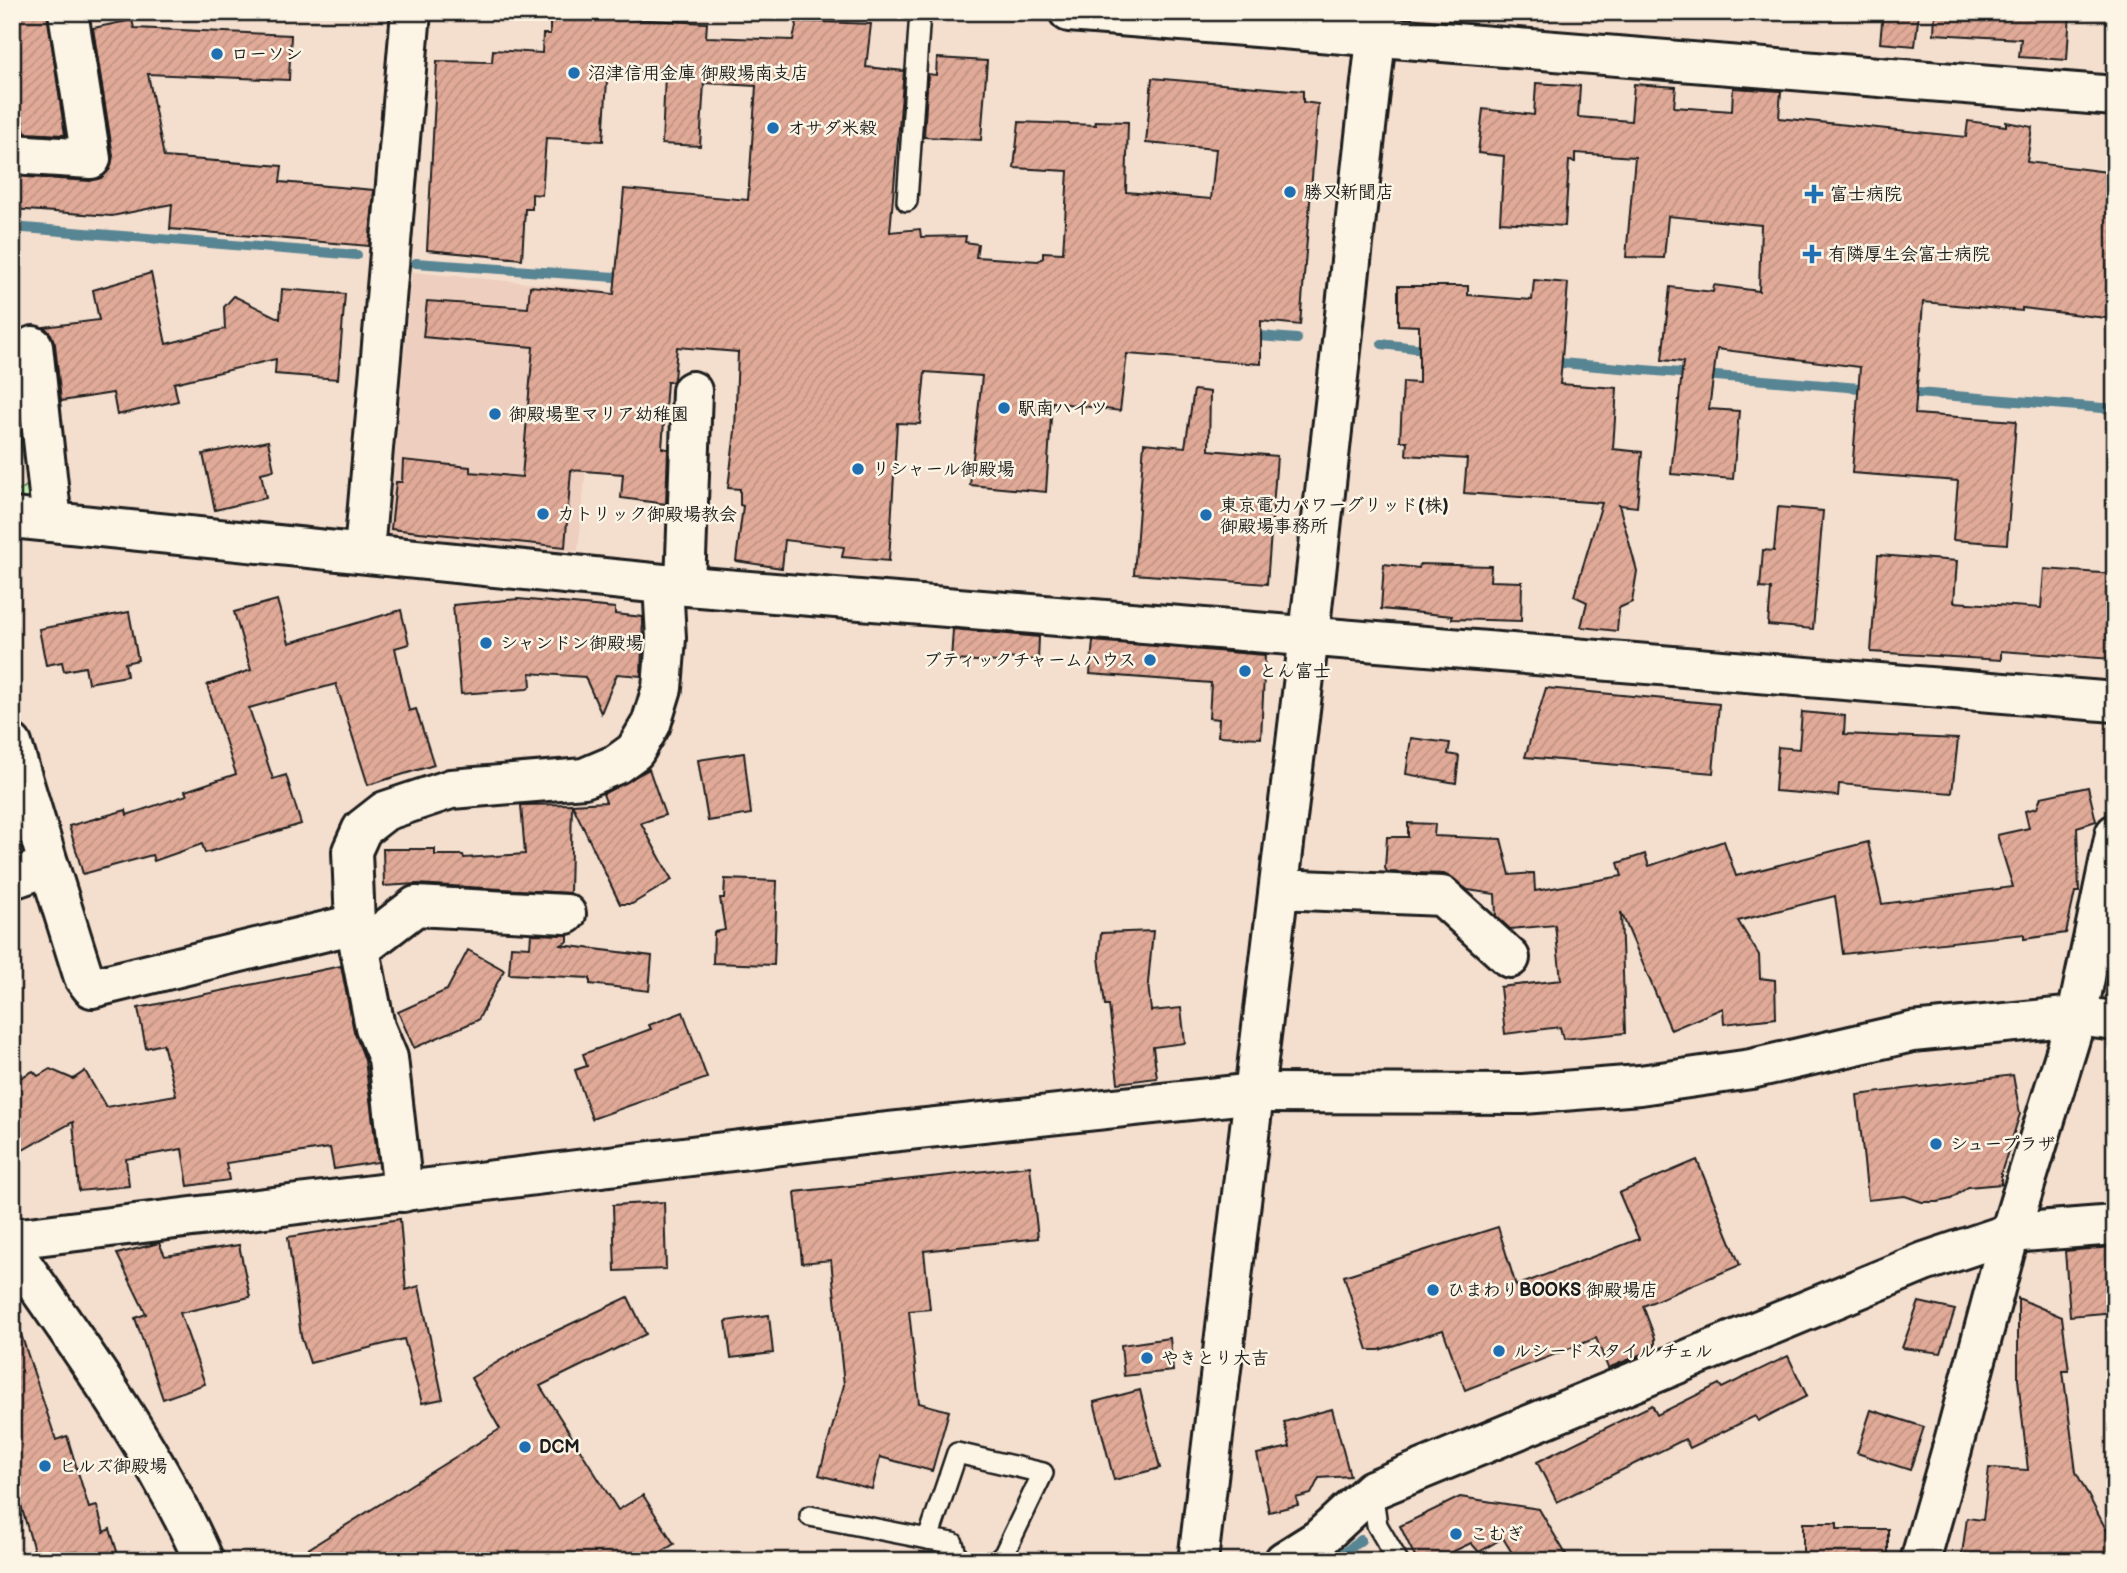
<svg xmlns="http://www.w3.org/2000/svg" width="2127" height="1573" font-family="'Balsamiq Sans','Klee One',sans-serif">
<defs>
<pattern id="grass-tufts" width="24" height="20" patternUnits="userSpaceOnUse" patternTransform="scale(1.75)"><rect width="24" height="20" fill="#beeead"/><path d="M3 7l-1-3M5 7V3M7 7l1-3M15 17l-1-3M17 17v-4M19 17l1-3" fill="none" stroke="#a3cc94"/></pattern>
<pattern id="building-hatch" width="6" height="6" patternUnits="userSpaceOnUse" patternTransform="scale(1.75)"><rect width="6" height="6" fill="#e1aa98"/><path d="M-1 1l2-2M0 6l6-6M5 7l2-2" fill="none" stroke="#c09282"/></pattern>
</defs>
<rect width="100%" height="100%" fill="#f4dece"/>
<filter id="ink" filterUnits="userSpaceOnUse"><feTurbulence type="fractalNoise" baseFrequency=".0143" numOctaves="2"/><feDisplacementMap in="SourceGraphic" scale="14" xChannelSelector="R" yChannelSelector="G"/><feConvolveMatrix kernelMatrix="1 2 1 2 8 2 1 2 1" color-interpolation-filters="sRGB"/></filter>
<g filter="url(#ink)">
<polygon fill="#eecebe" points="412,272 603,290 578,551 388,537"/>
<polygon fill="url(#grass-tufts)" stroke="#6d8564" stroke-width="2" points="12,262 39,510 12,506 12,491 19,491 29,484 12,404"/>
<g fill="none" stroke-linecap="round" stroke-linejoin="round">
<g stroke="#598593" stroke-width="10">
<polyline points="12,227 357,255"/>
<polyline points="416,263 629,278"/>
<polyline points="1248,335 1297,339"/>
<polyline points="1382,344 1432,350"/>
<polyline points="1549,362 1871,389"/>
<polyline points="1905,392 2115,409"/>
<polyline points="1333,1561 1361,1540"/>
</g>
</g>
<g fill="url(#building-hatch)" stroke="#1c1c1c" stroke-width="2">
<polygon points="12,12 47,12 65,135 25,133 19,105 12,106"/>
<polygon points="1883,12 1919,12 1915,46 1880,43"/>
<polygon points="1935,12 2070,12 2067,60 2019,57 2021,39 1934,34"/>
<polygon points="550,15 707,23 706,37 793,40 797,21 871,24 866,67 904,71 890,232 920,229 921,237 966,236 965,242 978,244 976,257 1038,261 1043,258 1043,252 1063,253 1068,171 1014,168 1019,122 1096,125 1095,121 1128,122 1126,192 1211,199 1216,149 1146,143 1152,78 1303,91 1303,102 1318,104 1300,325 1261,321 1261,364 1127,354 1120,411 1052,402 1046,492 970,485 982,376 925,372 920,424 897,423 889,561 842,557 844,547 785,540 782,568 736,561 743,506 740,505 740,489 728,488 735,431 738,352 677,347 674,379 672,382 667,382 662,448 668,449 666,504 621,498 623,474 571,470 565,547 391,529 396,482 402,482 403,460 470,467 470,472 522,477 533,347 423,337 427,301 528,308 530,286 614,294 624,189 748,200 756,86 704,83 700,146 662,144 665,74 608,66 603,141 546,138 542,195 532,194 532,209 525,209 522,259 427,250 437,61 492,62 493,50 542,53 543,34 550,34"/>
<polygon points="132,20 134,28 291,35 289,80 148,74 164,157 282,166 280,182 374,190 369,246 170,229 172,204 112,216 12,209 12,176 90,181 101,178 110,169 113,156 93,28"/>
<polygon points="937,58 987,61 981,140 924,137 928,74 936,75"/>
<polygon points="1536,83 1580,86 1578,117 1631,121 1634,84 1676,87 1674,107 1732,111 1733,88 1781,91 1779,118 1966,137 1968,121 2006,126 2006,122 2032,127 2027,162 2115,173 2115,319 2022,308 2022,311 1923,302 1915,414 2016,421 2007,544 1953,540 1958,481 1852,473 1860,367 1717,349 1709,409 1739,411 1733,479 1671,474 1683,362 1662,360 1670,287 1713,292 1714,285 1759,291 1761,225 1668,216 1664,258 1626,257 1635,157 1575,153 1575,162 1569,161 1565,226 1500,222 1504,156 1478,153 1483,109 1534,115"/>
<polygon points="151,273 166,344 225,329 224,307 234,296 280,319 282,289 345,294 338,379 275,374 276,359 174,383 178,401 117,415 113,393 61,401 55,344 51,334 44,327 99,320 93,290"/>
<polygon points="1534,280 1568,283 1560,384 1617,388 1613,449 1642,452 1637,507 1619,505 1637,571 1632,602 1619,608 1617,631 1581,627 1587,602 1574,596 1602,503 1464,493 1467,459 1406,455 1407,441 1400,441 1403,382 1419,383 1419,326 1398,325 1398,286 1468,286 1468,295 1532,300"/>
<polygon points="1194,390 1210,392 1209,450 1277,456 1267,584 1134,574 1144,443 1185,447"/>
<polygon points="268,441 274,470 261,473 266,498 215,510 203,454"/>
<polygon points="1778,507 1823,511 1813,629 1768,625 1771,589 1760,588 1763,550 1774,551"/>
<polygon points="1878,555 1957,561 1954,602 2041,608 2044,569 2115,574 2113,659 2001,651 2001,660 1871,652"/>
<polygon points="1384,564 1419,568 1420,564 1491,566 1490,581 1522,582 1521,621 1452,619 1452,616 1381,609"/>
<polygon points="518,599 615,608 615,614 643,617 641,676 617,674 601,713 585,677 530,673 531,686 527,689 461,694 453,605"/>
<polygon points="277,600 289,643 401,610 409,644 395,648 409,711 416,709 434,765 368,785 336,684 249,708 273,779 286,775 301,824 205,853 202,844 154,861 152,855 83,874 69,826 126,810 127,815 187,795 185,791 236,774 207,685 251,670 234,612"/>
<polygon points="129,612 138,660 125,663 127,676 88,683 85,667 64,671 62,662 46,665 39,629"/>
<polygon points="953,629 1039,637 1038,660 1001,658 1001,662 951,660"/>
<polygon points="1093,641 1265,655 1261,738 1218,736 1219,719 1209,718 1211,683 1090,674"/>
<polygon points="1546,688 1719,704 1713,773 1525,757"/>
<polygon points="1802,712 1845,716 1844,734 1958,739 1952,793 1839,784 1838,796 1775,791 1778,747 1799,749"/>
<polygon points="1411,738 1450,743 1448,754 1459,756 1456,783 1406,774"/>
<polygon points="744,753 751,814 708,821 698,760"/>
<polygon points="649,769 665,815 641,823 672,880 632,904 620,904 572,804 606,802 603,794"/>
<polygon points="2088,787 2096,821 2077,827 2079,892 2075,892 2066,933 2024,939 2024,934 1843,954 1835,896 1738,921 1759,955 1760,978 1775,980 1776,1018 1724,1024 1723,1008 1671,1030 1621,912 1625,1033 1563,1039 1560,1027 1505,1034 1500,987 1561,980 1555,925 1510,929 1496,916 1495,894 1468,890 1444,874 1387,872 1385,868 1387,837 1408,837 1408,823 1435,824 1434,836 1501,839 1510,875 1534,873 1535,891 1622,876 1618,863 1645,854 1649,866 1724,841 1736,876 1868,842 1882,904 2013,887 1997,835 2029,828 2025,811 2037,808 2041,797"/>
<polygon points="572,804 570,893 417,884 384,886 383,849 435,849 435,855 463,855 464,858 525,854 521,805"/>
<polygon points="725,879 777,881 774,965 713,963 714,932 725,930 720,898 724,898"/>
<polygon points="1153,931 1148,983 1151,1011 1181,1008 1185,1043 1153,1047 1157,1078 1118,1083 1109,1005 1105,1005 1099,957 1101,933"/>
<polygon points="531,934 568,935 568,941 561,945 652,956 649,991 590,984 590,978 509,974 511,946 530,947"/>
<polygon points="468,950 504,970 478,1020 414,1048 398,1012 447,990"/>
<polygon points="341,966 354,1031 365,1060 378,1162 334,1169 330,1148 226,1163 229,1180 188,1186 182,1149 126,1159 129,1186 79,1191 73,1122 12,1156 12,1082 33,1071 38,1076 50,1069 73,1079 85,1071 106,1107 176,1095 163,1044 146,1048 138,1008"/>
<polygon points="683,1012 707,1078 592,1119 575,1070 587,1066 583,1054 651,1029 649,1025"/>
<polygon points="2013,1075 2020,1114 2001,1173 2001,1184 1968,1187 1951,1199 1938,1202 1922,1202 1905,1196 1868,1200 1857,1095"/>
<polygon points="1697,1160 1740,1265 1643,1306 1655,1338 1655,1349 1608,1368 1596,1338 1465,1390 1443,1330 1379,1350 1368,1350 1344,1276 1498,1227 1516,1286 1639,1239 1619,1193"/>
<polygon points="1030,1166 1038,1238 924,1251 930,1309 909,1311 919,1403 949,1411 932,1471 880,1457 872,1489 819,1475 844,1385 831,1260 802,1263 795,1192"/>
<polygon points="664,1202 666,1269 615,1271 613,1205"/>
<polygon points="400,1219 406,1290 419,1286 443,1399 422,1403 404,1339 310,1363 301,1336 288,1237"/>
<polygon points="159,1243 165,1256 239,1245 250,1297 180,1313 205,1384 163,1399 135,1318 146,1314 117,1254"/>
<polygon points="2112,1247 2115,1312 2070,1316 2065,1251"/>
<polygon points="628,1297 646,1334 540,1386 618,1510 643,1495 674,1544 647,1561 289,1561 500,1429 471,1378 526,1345"/>
<polygon points="2018,1298 2062,1317 2069,1371 2063,1371 2076,1472 2109,1535 2115,1535 2115,1561 1961,1561 1967,1518 1983,1520 1989,1468 2028,1470 2018,1379"/>
<polygon points="1919,1302 1955,1310 1941,1353 1902,1348"/>
<polygon points="769,1315 773,1353 731,1358 726,1321"/>
<polygon points="20,1331 56,1440 67,1436 89,1508 97,1506 104,1532 110,1529 120,1561 37,1561 12,1474 12,1332"/>
<polygon points="1170,1338 1173,1371 1124,1376 1121,1345"/>
<polygon points="1788,1356 1807,1396 1758,1421 1755,1416 1690,1448 1685,1439 1557,1502 1537,1462 1652,1405 1657,1415 1719,1384 1722,1388"/>
<polygon points="1140,1390 1160,1468 1114,1480 1094,1402"/>
<polygon points="1332,1409 1350,1476 1319,1478 1311,1494 1296,1498 1298,1505 1269,1512 1257,1454 1290,1447 1284,1422"/>
<polygon points="1871,1410 1924,1427 1910,1470 1857,1453"/>
<polygon points="1460,1497 1539,1509 1570,1561 1517,1561 1503,1538 1479,1552 1471,1543 1433,1561 1417,1561 1400,1526"/>
<polygon points="1803,1523 1837,1523 1837,1529 1888,1529 1888,1561 1803,1561"/>
</g>
<g fill="none" stroke-linecap="round" stroke-linejoin="round">
<g stroke="#1c1c1c" stroke-width="24">
<g id="lane">
<polyline points="907,201 920,12"/>
<polyline points="1372,1490 1377,1525 1398,1561"/>
<polyline points="810,1516 928,1539"/>
<polyline points="958,1561 953,1543 928,1539 957,1453 1043,1473 1004,1554 997,1561"/>
</g>
</g>
<g stroke="#1c1c1c" stroke-width="44">
<g id="street">
<polyline points="12,154 91,159 68,12"/>
<polyline points="33,346 52,522"/>
<polyline points="12,518 663,584 2115,702"/>
<polyline points="685,585 692,391"/>
<polyline points="12,744 49,866 12,879"/>
<polyline points="49,866 84,978 92,988 355,924"/>
<polyline points="1279,889 1442,896 1510,958"/>
<polyline points="360,949 416,906 566,914"/>
<polyline points="403,1192 388,1058 375,1027 355,924 352,851 362,829 385,811 451,789 584,778 617,764 635,751 651,724 662,688 666,638 663,584"/>
<polyline points="2010,1233 2077,1016 2115,834"/>
<polyline points="12,1239 880,1133"/>
<path d="M12 1250C82 1350 155 1450 204 1561"/>
<polyline points="1284,1561 1319,1539 1372,1490 1924,1262 2010,1233 2115,1225"/>
<polyline points="1920,1561 1952,1449"/>
</g>
</g>
<g stroke="#1c1c1c" stroke-width="44">
<g id="secondary">
<polyline points="1069,12 2115,96"/>
<polyline points="364,552 411,12"/>
<polyline points="880,1133 1256,1093 1523,1094 1640,1085 1751,1069 1912,1032 2077,1016 2115,1021"/>
<polyline points="1952,1449 2010,1233"/>
<polyline points="1198,1561 1309,635 1379,12"/>
</g>
</g>
<use href="#lane" stroke="#fcf5e5" stroke-width="19"/>
<use href="#street" stroke="#fcf5e5" stroke-width="38"/>
<use href="#secondary" stroke="#fcf5e5" stroke-width="38"/>
</g>
</g>
<g fill="#1f6fb2" stroke="#fcf5e5" stroke-width="2.5">
<circle cx="217" cy="54" r="7"/>
<circle cx="574" cy="73" r="7"/>
<circle cx="773" cy="128" r="7"/>
<circle cx="1290" cy="192" r="7"/>
<path d="M1810.5 183.5h7v7h7v7h-7v7h-7v-7h-7v-7h7z"/>
<path d="M1808.5 243.5h7v7h7v7h-7v7h-7v-7h-7v-7h7z"/>
<circle cx="1004" cy="408" r="7"/>
<circle cx="495" cy="414" r="7"/>
<circle cx="858" cy="469" r="7"/>
<circle cx="543" cy="514" r="7"/>
<circle cx="1206" cy="515" r="7"/>
<circle cx="486" cy="643" r="7"/>
<circle cx="1150" cy="660" r="7"/>
<circle cx="1245" cy="671" r="7"/>
<circle cx="1936" cy="1144" r="7"/>
<circle cx="1433" cy="1290" r="7"/>
<circle cx="1499" cy="1351" r="7"/>
<circle cx="1147" cy="1358" r="7"/>
<circle cx="525" cy="1447" r="7"/>
<circle cx="45" cy="1466" r="7"/>
<circle cx="1456" cy="1534" r="7"/>
</g>
<g text-anchor="middle" stroke-width="5" stroke-linejoin="round" paint-order="stroke">
<g font-size="18" font-weight="bold" fill="#1c1c1c" stroke="#fcf5e5" text-anchor="start">
<text x="231" y="60">ローソン</text>
<text x="588" y="79">沼津信用金庫 御殿場南支店</text>
<text x="787" y="134">オサダ米穀</text>
<text x="1304" y="198">勝又新聞店</text>
<text x="1830" y="200">富士病院</text>
<text x="1828" y="260">有隣厚生会富士病院</text>
<text x="1018" y="414">駅南ハイツ</text>
<text x="509" y="420">御殿場聖マリア幼稚園</text>
<text x="872" y="475">リシャール御殿場</text>
<text x="1220" y="511">東京電力パワーグリッド(株)<tspan x="1220" dy="21">御殿場事務所</tspan></text>
<text x="557" y="520">カトリック御殿場教会</text>
<text x="500" y="649">シャンドン御殿場</text>
<text x="1136" y="666" text-anchor="end">ブティックチャームハウス</text>
<text x="1259" y="677">とん富士</text>
<text x="1950" y="1150">シュープラザ</text>
<text x="1447" y="1296">ひまわりBOOKS 御殿場店</text>
<text x="1513" y="1357">ルシードスタイル チェル</text>
<text x="1161" y="1364">やきとり大吉</text>
<text x="539" y="1453">DCM</text>
<text x="59" y="1472">ヒルズ御殿場</text>
<text x="1470" y="1540">こむぎ</text>
</g>
</g>
<rect width="2127" height="1573" fill="none" stroke="#fcf5e5" stroke-width="42"/>
<rect x="21" y="21" width="2085" height="1531" fill="none" stroke="#1c1c1c" stroke-width="2.5" filter="url(#ink)"/>
</svg>
